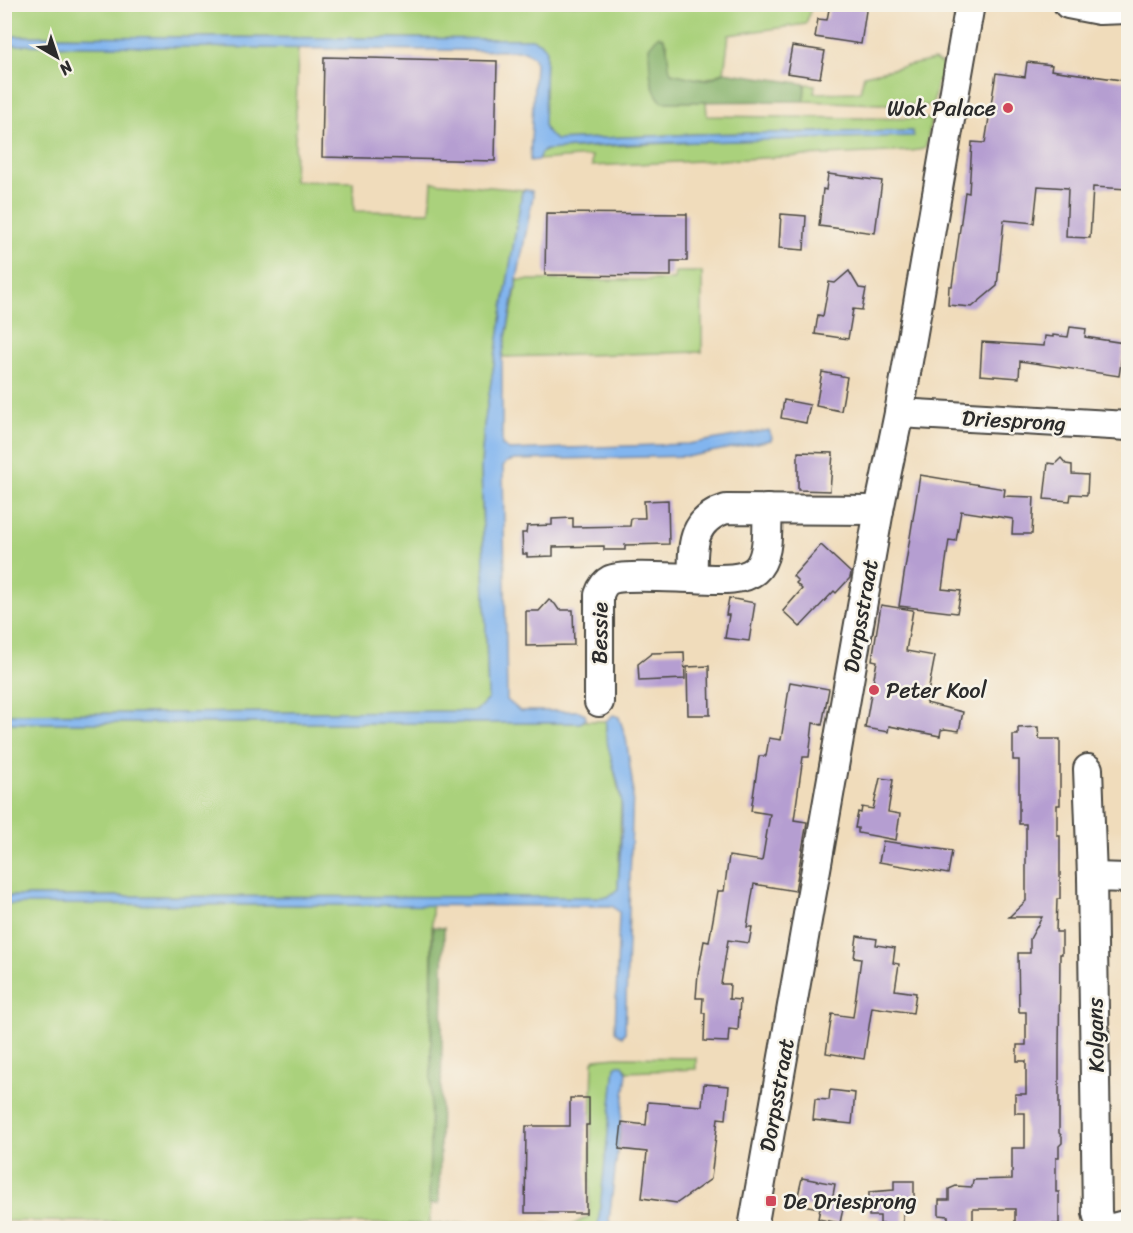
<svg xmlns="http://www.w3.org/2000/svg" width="1133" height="1233" font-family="Sriracha,sans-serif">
<rect width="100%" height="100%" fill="#f7f3e8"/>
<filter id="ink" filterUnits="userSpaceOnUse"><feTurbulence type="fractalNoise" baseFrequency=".0167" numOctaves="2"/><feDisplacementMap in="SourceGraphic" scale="12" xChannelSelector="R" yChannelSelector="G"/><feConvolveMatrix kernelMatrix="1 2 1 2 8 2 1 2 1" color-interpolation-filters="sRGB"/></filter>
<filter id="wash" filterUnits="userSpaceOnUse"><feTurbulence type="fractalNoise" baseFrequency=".008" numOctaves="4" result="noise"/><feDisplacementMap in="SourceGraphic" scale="24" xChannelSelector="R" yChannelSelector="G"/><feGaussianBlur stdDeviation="1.35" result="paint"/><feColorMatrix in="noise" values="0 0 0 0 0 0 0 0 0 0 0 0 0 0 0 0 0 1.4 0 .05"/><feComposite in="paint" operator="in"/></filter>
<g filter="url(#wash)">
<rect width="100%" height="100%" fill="#f0dcbb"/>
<g fill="#aad17c" stroke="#6a7e54" stroke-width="1.5">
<path d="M5 4 812 5 806 24 729 35 724 72C701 84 694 78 670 73L668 64 667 43 662 102H706L707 116 929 119 931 121 926 147 924 149 912 151 592 166V156L538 160 541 153 546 150C668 141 791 140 913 133L812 132 698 134 556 140 547 132 544 125 546 49 543 45 532 39 5 36Z"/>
<polygon points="5,45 298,47 294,181 353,182 354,211 430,212 432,182 525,190 522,192 484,425 481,466 488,699 476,711 5,714"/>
<polygon points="934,60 948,67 947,76 937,82 933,104 931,106 804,101 805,84 815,85 814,93 860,92 864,75"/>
<polygon points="675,272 702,272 702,352 502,357 518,280 674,280"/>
<polygon points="584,721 606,721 606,735 621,800 618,889 608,897 5,896 5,723 580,723"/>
<polygon points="5,904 432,905 430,1224 5,1221"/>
<polygon points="617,1057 696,1058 696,1069 627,1072 626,1068 615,1067 599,1228 576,1228 573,1225 589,1216 593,1062 595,1059"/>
</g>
<g fill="#87b36c" stroke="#596f4c" stroke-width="1.5">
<path d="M658 36 663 37C670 47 666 61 671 73L702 80 710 79 724 72 805 84 804 101 662 102C648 87 650 67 649 47Z"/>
<polygon points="433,927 444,928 439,1204 429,1204"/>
<polygon points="494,1223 573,1225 576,1228 389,1228 389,1225"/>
</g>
<g fill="#82b5ef" stroke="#56708d" stroke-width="1.5">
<polygon points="5,36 532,39 541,43 546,49 544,125 547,132 556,140 698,134 912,131 914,136 628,144 546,150 541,153 538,160 530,161 535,64 534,58 525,51 5,45"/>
<polygon points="525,190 532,191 533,196 502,357 502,445 509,450 688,444 769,430 772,438 771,440 691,456 515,460 507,462 503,466 507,700 520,711 579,711 585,714 586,719 580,723 5,723 5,714 476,711 488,699 481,466 484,425 522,192"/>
<path d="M613 715 619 717 626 738 633 788 625 1032 622 1037 615 1031 619 912 612 906 5 904V896L608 897 618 889C619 860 624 829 621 799 618 773 604 748 606 721Z"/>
<polygon points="618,1065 623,1065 627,1072 609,1220 611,1224 619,1225 674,1228 599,1228 598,1227 615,1067"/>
</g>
<g id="blocks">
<g fill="#b59ed1">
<polygon points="830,4 867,4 861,44 815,37 818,19 827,20"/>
<polygon points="792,46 825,51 820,78 787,73"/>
<polygon points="324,57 497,61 495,161 322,157"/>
<polygon points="1027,62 1052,65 1051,70 1128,81 1128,189 1093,187 1090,238 1066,237 1068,188 1038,186 1034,223 1004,220 997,286 972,307 948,305 949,286 952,286 965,192 969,193 972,142 985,143 996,73 1025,77"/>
<polygon points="828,174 882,181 875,233 819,226 823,189 826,190"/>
<polygon points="546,213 687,214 687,261 671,261 671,276 545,275"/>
<polygon points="781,214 806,216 804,250 779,248"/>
<polygon points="849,271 859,288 866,289 862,310 853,309 848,339 815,334 818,315 823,316 829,282 835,283"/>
<polygon points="1070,327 1086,329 1085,337 1124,343 1119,376 1020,361 1019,378 980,375 982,342 1044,346 1045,336 1053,337 1053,335 1068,337"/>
<polygon points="822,372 847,377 841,411 816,406"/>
<polygon points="784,400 810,405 806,423 781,418"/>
<polygon points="798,452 833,453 830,491 798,490"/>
<polygon points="1061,458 1066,464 1072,465 1072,474 1088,475 1087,495 1071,494 1070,501 1044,499 1048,463 1055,464"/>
<polygon points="920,475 1005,489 1004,496 1034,497 1032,534 1012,534 1013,519 961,511 956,541 949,540 942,589 961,591 957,613 899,606"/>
<polygon points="668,500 669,544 625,545 625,550 604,550 604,546 553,547 553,556 527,557 527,554 523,554 522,533 526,533 527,526 552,525 552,519 573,518 573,527 630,526 631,518 645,518 644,501"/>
<polygon points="821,545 851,573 850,578 836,593 834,591 800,627 783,611 802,589 796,583 798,581 793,576"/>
<polygon points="729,598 755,603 749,641 725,638 729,615 726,615"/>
<polygon points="549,600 555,604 559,610 573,610 574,645 526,646 526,611 539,611"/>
<polygon points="881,605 913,610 906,651 935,656 926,703 963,712 959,731 945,729 941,730 940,736 889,726 888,732 865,728 877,661 872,660"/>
<polygon points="684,652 685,679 639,681 638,664 652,653"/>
<polygon points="709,666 710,715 688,715 687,667"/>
<polygon points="790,682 829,689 822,725 813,723 809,757 803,757 794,820 807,822 795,891 754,884 747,927 752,927 749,943 728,940 721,984 730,984 729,999 740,1000 738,1030 729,1029 728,1042 704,1041 705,1013 702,1013 703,998 696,998 698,973 704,941 709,942 718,891 724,891 729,856 762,861 770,814 751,811 759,756 766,756 769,738 781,740"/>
<polygon points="1038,727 1039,739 1060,739 1060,805 1057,805 1057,836 1060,836 1060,899 1057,899 1056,932 1062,932 1062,954 1060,954 1059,1052 1059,1133 1062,1136 1062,1143 1059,1146 1059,1157 1056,1157 1056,1192 1059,1192 1059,1224 1015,1224 1015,1209 973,1209 973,1224 948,1224 948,1216 939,1215 939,1200 949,1200 949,1189 956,1186 972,1187 973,1180 1012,1179 1012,1148 1025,1148 1025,1113 1015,1113 1015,1094 1026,1094 1026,1061 1017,1061 1017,1045 1026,1045 1026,1012 1019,1012 1018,953 1030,953 1030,939 1042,917 1009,917 1026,901 1026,824 1019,824 1019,760 1013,760 1013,735 1018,735 1018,728"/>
<polygon points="880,778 893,780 888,812 900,814 896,840 858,833 858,828 855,828 858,812 861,813 862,807 873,809"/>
<polygon points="883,841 952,851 948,874 879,862"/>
<polygon points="857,936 877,939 876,945 895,948 893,963 899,964 895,990 916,993 913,1013 872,1007 864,1059 826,1053 832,1014 853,1017 861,959 854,958"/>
<polygon points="704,1084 729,1086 726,1119 718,1118 711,1179 677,1203 642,1198 647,1152 619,1149 622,1122 646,1125 648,1102 702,1106"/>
<polygon points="830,1090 855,1093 852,1124 813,1120 815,1099 829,1100"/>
<polygon points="570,1098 589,1098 589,1125 586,1125 586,1213 525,1213 526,1126 570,1126"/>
<polygon points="802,1178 835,1184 832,1201 844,1204 840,1223 818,1219 820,1208 796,1204"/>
<polygon points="894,1181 914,1181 914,1200 903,1200 903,1224 880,1224 880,1216 869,1216 869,1192 894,1190"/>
</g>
</g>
</g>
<g filter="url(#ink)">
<use href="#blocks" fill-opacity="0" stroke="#494641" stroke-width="1.5"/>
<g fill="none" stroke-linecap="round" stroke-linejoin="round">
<g stroke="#494641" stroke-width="32">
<g id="minor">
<polyline points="1068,4 1099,10 1128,9"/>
<polyline points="899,413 1128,426"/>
<path d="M693 578C757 582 770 577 767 509"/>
<path d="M599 702V595C601 589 604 583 610 580 622 574 677 578 693 578 692 547 691 520 726 509L879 510"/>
<polyline points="1088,769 1092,877"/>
<polyline points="753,1228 879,510 899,413 970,4"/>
<polyline points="1101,1228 1097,1213 1092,877 1128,878"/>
<polyline points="1113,1228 1128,1224"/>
</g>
</g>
<use href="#minor" stroke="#fff" stroke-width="28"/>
</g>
</g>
<g fill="#d1495b" stroke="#f7f3e8" stroke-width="2">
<circle cx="1008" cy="108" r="6"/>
<circle cx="874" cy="690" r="6"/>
<rect x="765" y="1195" width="12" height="12" rx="3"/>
</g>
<g text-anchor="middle" stroke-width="5" stroke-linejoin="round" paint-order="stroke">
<g font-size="22" fill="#2b2b2b" stroke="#f7f3e8" text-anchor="start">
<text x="996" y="116" text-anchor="end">Wok Palace</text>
<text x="886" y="698">Peter Kool</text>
<text x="783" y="1209">De Driesprong</text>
</g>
<g font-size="22" fill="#2b2b2b" stroke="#f7f3e8">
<text transform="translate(1014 420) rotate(3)" y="8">Driesprong</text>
<text transform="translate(860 616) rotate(-80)" y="8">Dorpsstraat</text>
<text transform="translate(599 633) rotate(-89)" y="8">Bessie</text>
<text transform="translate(1095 1035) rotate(-91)" y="8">Kolgans</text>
<text transform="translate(776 1095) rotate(-80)" y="8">Dorpsstraat</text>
</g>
</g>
<rect width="1133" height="1233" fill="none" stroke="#f7f3e8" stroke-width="24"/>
<g transform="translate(57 57) rotate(141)" stroke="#f7f3e8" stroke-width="4.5" paint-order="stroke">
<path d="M0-4.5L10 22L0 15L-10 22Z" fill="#2b2b2b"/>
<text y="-9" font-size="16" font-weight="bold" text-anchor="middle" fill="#2b2b2b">N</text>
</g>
</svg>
